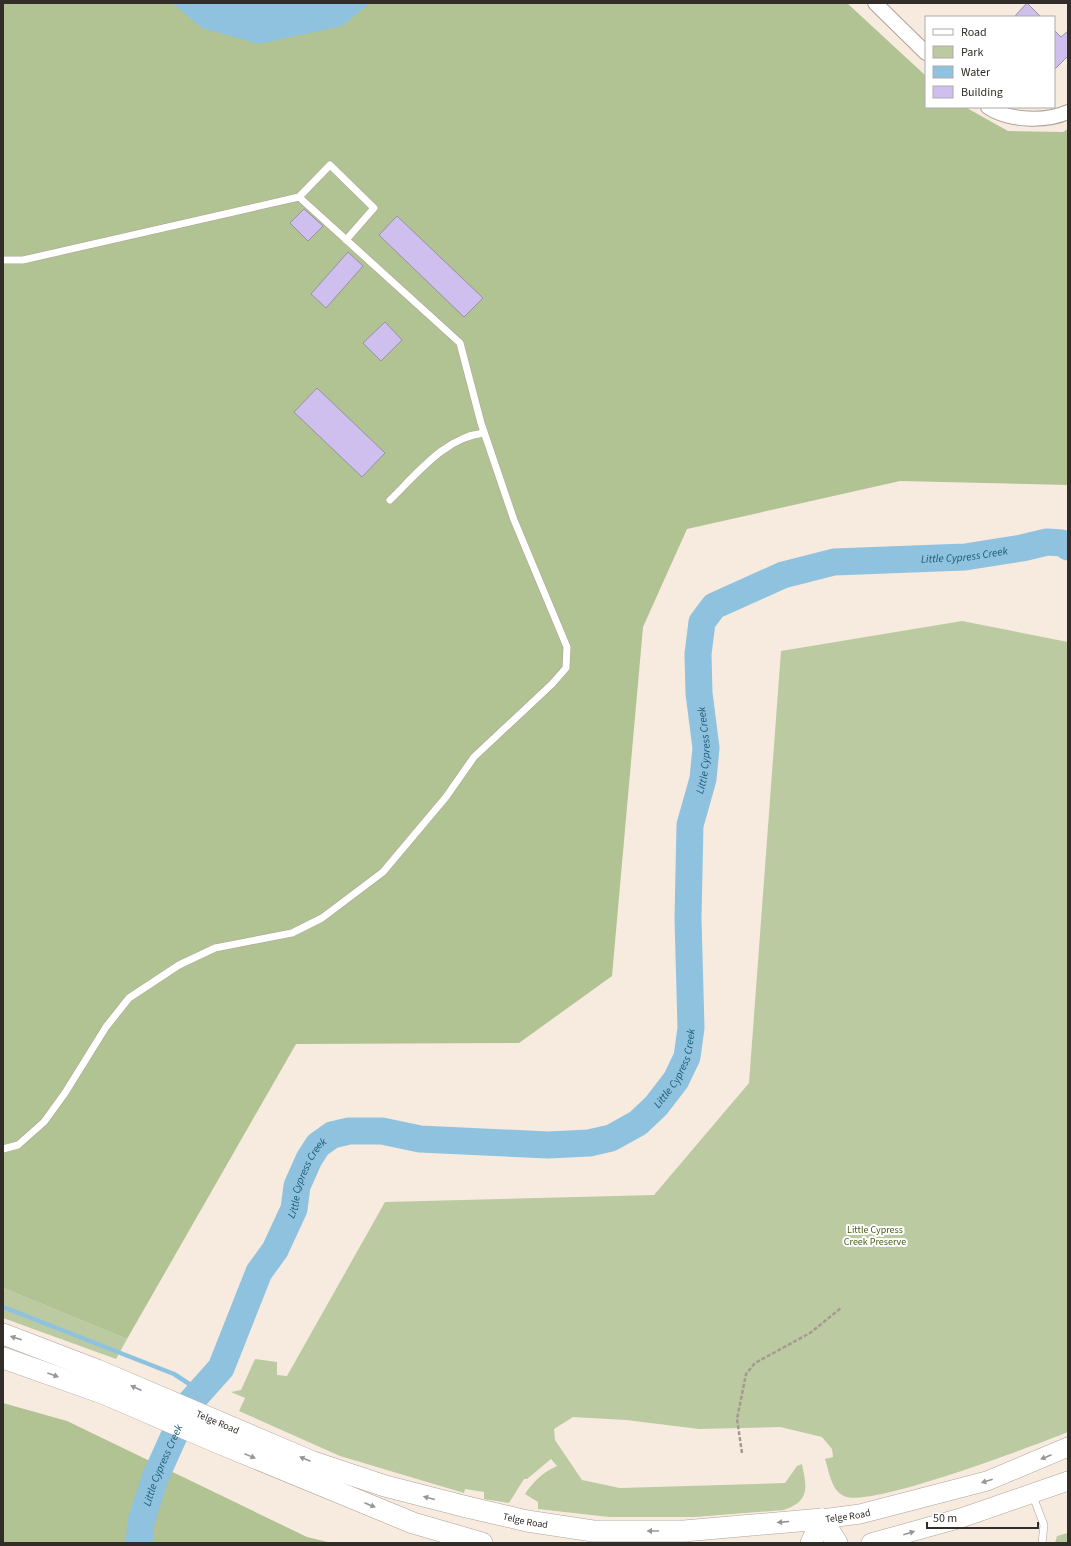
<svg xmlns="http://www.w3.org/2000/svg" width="1071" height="1546" font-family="'Source Sans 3',sans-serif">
<rect width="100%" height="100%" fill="#f7ebdf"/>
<g fill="#bccaa2">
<path d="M962 621 1068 642V1432C1035 1445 869 1509 844 1496 831 1490 829 1471 825 1459L833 1457 832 1449 822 1437 780 1427 699 1429 626 1420 573 1417 554 1429 555 1440 582 1480 620 1488 785 1483 797 1466 802 1464C807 1488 810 1501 784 1510L695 1517H609L538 1509V1502L525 1494C533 1482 543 1472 557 1466L551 1459 527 1479H524L509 1503 484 1499V1492L465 1489 464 1493 340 1456 239 1411 245 1398 231 1392 241 1390 255 1359 277 1362V1375L287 1376 385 1202 654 1195 749 1083 781 651Z"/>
<polygon points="3,1288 127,1339 116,1359 3,1318"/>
<polygon points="1068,1533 1068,1543 1055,1543 1057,1536"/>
</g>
<g fill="#b1c293">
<polygon points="3,3 847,3 926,76 926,107 965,107 1008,131 1063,132 1068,129 1068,485 900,481 687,529 643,627 612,976 519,1043 296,1044 127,1339 3,1288"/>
<polygon points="3,1403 67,1421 307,1537 332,1543 3,1543"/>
</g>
<polygon fill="#8fc2df" points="172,3 370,3 342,26 259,44 202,28"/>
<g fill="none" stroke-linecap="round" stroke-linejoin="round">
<polyline stroke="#8fc2df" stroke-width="4.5" points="3,1307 174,1374 200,1391"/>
<path stroke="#8fc2df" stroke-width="27" id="s1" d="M139 1543 141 1522 155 1478 188 1405 221 1368 259 1272 275 1250 294 1209 297 1186 309 1159 318 1145 332 1135 349 1131H382L420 1139 548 1145 589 1143 611 1138 638 1123 656 1106 676 1080 687 1057 691 1028 688 918 690 825 703 779 706 748 699 693 698 654 702 622 714 606 783 575 834 562 965 557 1022 548 1047 542 1062 543 1068 547"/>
</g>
<g fill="#cebfef" stroke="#9692a0">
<polygon points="1027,3 1041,17 1014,17"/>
<polygon points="1054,30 1061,37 1068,31 1068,56 1054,70"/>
<polygon points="304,209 323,226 308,241 290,223"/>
<polygon points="397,216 483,298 464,317 379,235"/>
<polygon points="348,252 363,266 326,308 311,294"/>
<polygon points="385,322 402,340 381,361 363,343"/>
<polygon points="317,388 385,453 362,477 294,412"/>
</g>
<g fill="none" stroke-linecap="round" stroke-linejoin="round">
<g stroke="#ada297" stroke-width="8">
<g id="lane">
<polyline points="3,260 23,260 299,197 330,165 374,208 346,240"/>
<path d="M390 500C417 474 445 437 484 433"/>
<polyline points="3,1149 18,1145 44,1122 65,1093 106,1027 129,998 179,965 215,948 292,933 322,918 383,872 446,797 474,757 552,684 566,668 567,647 514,520 481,423 460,343 299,197"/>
<polyline points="1032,1494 1044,1525 1042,1543"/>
</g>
</g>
<g stroke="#ada297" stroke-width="16">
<g id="street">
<polyline points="875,3 926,53"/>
<path d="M988 107C1008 121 1046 122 1068 112"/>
</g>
</g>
<g stroke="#ada297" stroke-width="20">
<g id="secondary">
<path id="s2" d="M822 1519 860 1514 987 1481 1068 1447"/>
<polyline points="871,1543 961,1518 1068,1481"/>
</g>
</g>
<g stroke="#ada297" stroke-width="22">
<g id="primary">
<path id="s3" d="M3 1334 97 1370 313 1462 385 1486 467 1507 527 1521 593 1531H684L822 1519"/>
<polyline points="3,1358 105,1394 214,1441 413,1523 482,1543"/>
<polyline points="822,1519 837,1543"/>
<polyline points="811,1543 822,1519"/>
</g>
</g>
<polyline stroke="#a39a91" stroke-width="2.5" stroke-dasharray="4 2" stroke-linecap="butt" points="742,1453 737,1419 746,1374 755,1363 810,1333 841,1308"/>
<use href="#lane" stroke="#fff" stroke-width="7"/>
<use href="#street" stroke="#fff" stroke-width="14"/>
<use href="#secondary" stroke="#fff" stroke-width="19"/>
<use href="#primary" stroke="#fff" stroke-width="21"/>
</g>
<defs><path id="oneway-solid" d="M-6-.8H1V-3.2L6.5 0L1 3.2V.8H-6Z"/></defs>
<g fill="#989694">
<use href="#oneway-solid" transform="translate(16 1338) rotate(-163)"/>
<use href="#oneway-solid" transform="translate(53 1375) rotate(20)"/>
<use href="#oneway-solid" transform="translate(136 1388) rotate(-156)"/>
<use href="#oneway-solid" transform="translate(250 1456) rotate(22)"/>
<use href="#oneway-solid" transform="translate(1046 1457) rotate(157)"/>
<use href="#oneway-solid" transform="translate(305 1459) rotate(-157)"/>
<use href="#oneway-solid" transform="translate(987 1481) rotate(162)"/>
<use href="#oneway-solid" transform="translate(429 1498) rotate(-165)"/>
<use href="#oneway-solid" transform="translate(370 1505) rotate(23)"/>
<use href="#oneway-solid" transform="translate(783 1522) rotate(175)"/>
<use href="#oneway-solid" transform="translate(653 1531) rotate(180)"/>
<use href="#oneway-solid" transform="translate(909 1533) rotate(-17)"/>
</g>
<g text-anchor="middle" stroke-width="4" stroke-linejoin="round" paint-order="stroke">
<g font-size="10" fill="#495d16" stroke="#fff">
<text x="875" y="1233">Little Cypress<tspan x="875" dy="12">Creek Preserve</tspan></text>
</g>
<g font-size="10" fill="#322d29" stroke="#fff">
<text dy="4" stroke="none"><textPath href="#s3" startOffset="232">Telge Road</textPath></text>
<text dy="4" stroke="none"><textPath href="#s2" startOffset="26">Telge Road</textPath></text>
<text dy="4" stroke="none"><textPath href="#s3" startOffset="556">Telge Road</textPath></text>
</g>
<g font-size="11" font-style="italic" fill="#1b5976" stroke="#fff">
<text dy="4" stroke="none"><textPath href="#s1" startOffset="1571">Little Cypress Creek</textPath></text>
<text dy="4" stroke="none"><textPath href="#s1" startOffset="1163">Little Cypress Creek</textPath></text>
<text dy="4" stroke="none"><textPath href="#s1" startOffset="839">Little Cypress Creek</textPath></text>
<text dy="4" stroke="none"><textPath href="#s1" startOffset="407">Little Cypress Creek</textPath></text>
<text dy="4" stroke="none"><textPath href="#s1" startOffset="82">Little Cypress Creek</textPath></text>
</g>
</g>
<rect width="1071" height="1546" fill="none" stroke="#322d29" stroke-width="8"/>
<rect x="925" y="16" width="130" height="92" fill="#ffffff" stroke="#adaba9"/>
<rect x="933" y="29" width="20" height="6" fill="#ffffff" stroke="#adaba9"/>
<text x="961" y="36" font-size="12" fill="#322d29">Road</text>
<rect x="933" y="46" width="20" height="12" fill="#bccaa2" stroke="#adaba9"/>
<text x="961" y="56" font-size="12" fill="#322d29">Park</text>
<rect x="933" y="66" width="20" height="12" fill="#8fc2df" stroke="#adaba9"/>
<text x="961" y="76" font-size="12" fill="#322d29">Water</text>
<rect x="933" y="86" width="20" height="12" fill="#cebfef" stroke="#adaba9"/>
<text x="961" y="96" font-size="12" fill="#322d29">Building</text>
<path d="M927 1522v6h111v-6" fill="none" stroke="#322d29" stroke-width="2"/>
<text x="933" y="1522" font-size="12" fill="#322d29" stroke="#ffffff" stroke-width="3" paint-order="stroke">50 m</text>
</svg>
